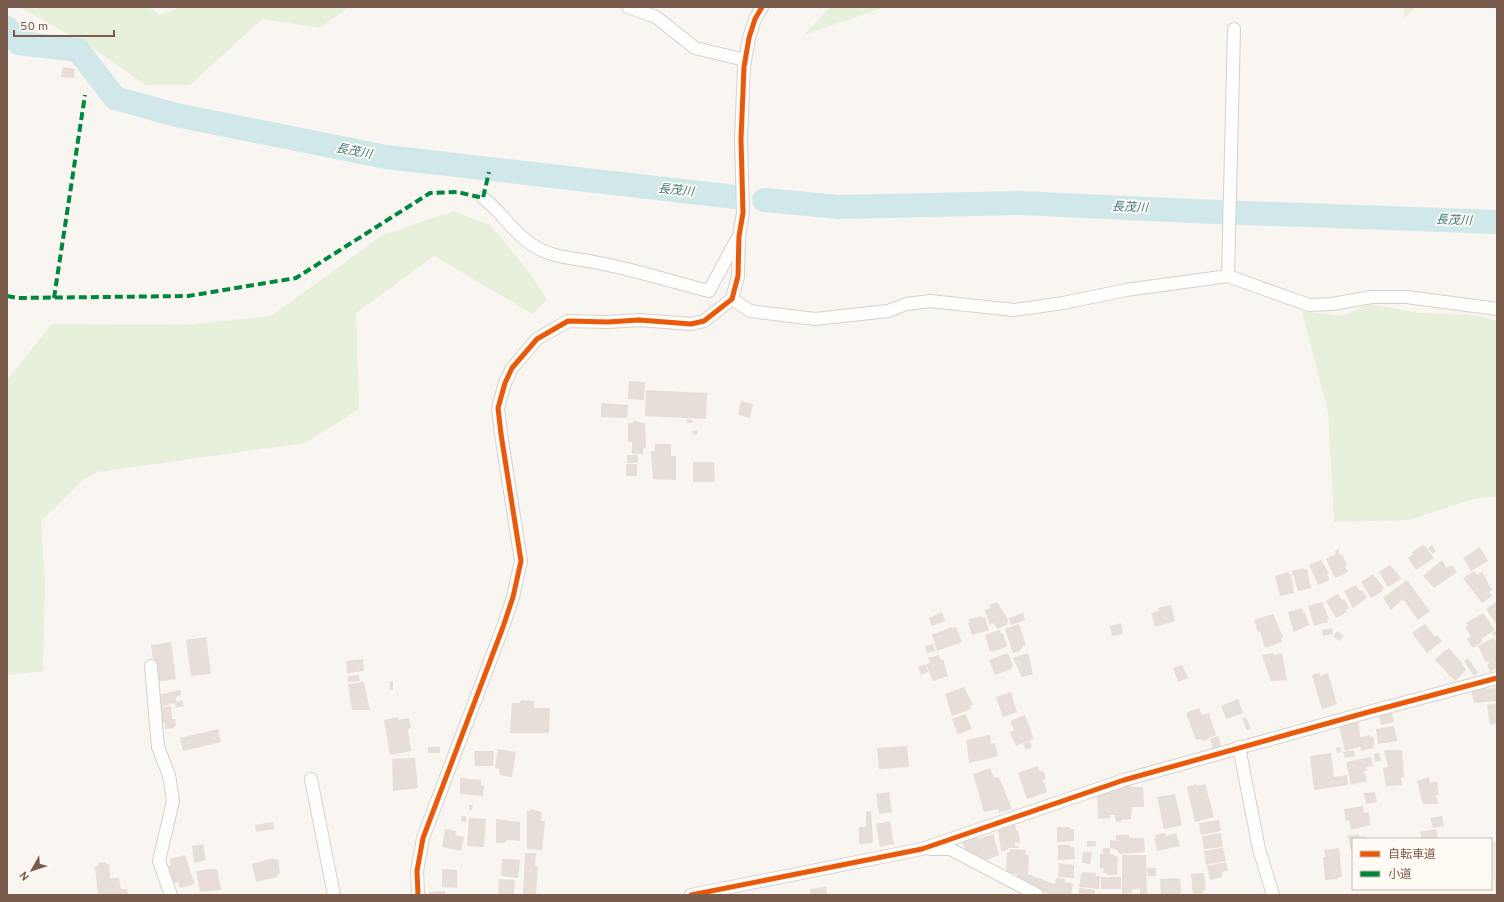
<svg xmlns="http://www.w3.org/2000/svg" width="1504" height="902" font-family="Overpass,'Noto Sans JP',sans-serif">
<rect width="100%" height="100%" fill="#f9f5f0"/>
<g fill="#e7f0db">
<polygon points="19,7 148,7 160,15 181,7 348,7 320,28 262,19 190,85 146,85 88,45"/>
<polygon points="830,7 885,7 804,35"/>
<polygon points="1404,7 1416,7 1404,18"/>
<polygon points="453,211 490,225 525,267 547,299 533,314 434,256 356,313 359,409 305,443 98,472 84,479 41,521 45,582 43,671 7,675 7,380 52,324 186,325 271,316 383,235"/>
<polygon points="1368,304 1419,313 1475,315 1497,321 1497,496 1473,499 1409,520 1334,522 1328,412 1302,311 1343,316"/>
<polygon points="1497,838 1497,895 1496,895 1491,862 1491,846"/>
</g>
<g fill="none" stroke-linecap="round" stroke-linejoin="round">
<g stroke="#d0e8ea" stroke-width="24">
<polyline points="7,28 19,43 78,50 115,98 176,115 386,157 735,197"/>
<polyline points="764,200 839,207 1021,203 1191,211 1497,222"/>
</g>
</g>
<g fill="#e6ded7">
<polygon points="63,67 75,69 74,78 61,77"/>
<polygon points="629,381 645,382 644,400 628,399"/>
<polygon points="646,390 707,393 706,419 645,416"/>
<polygon points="741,401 753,404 750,418 738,415"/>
<polygon points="601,403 628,405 627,418 601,417"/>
<polygon points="687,419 693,420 692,423 687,423"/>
<polygon points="633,421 645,423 646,448 643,448 643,454 632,454 632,442 628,442 628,423 633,423"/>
<polygon points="697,430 697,434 693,435 692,431"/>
<polygon points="655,444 671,444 671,456 676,456 676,480 653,479 651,451 655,451"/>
<rect x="627" y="455" width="11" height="8"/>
<polygon points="693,462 714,462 715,482 693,482"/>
<rect x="626" y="464" width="11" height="12"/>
<polygon points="1422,545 1425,546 1434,558 1416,570 1408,558 1413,554 1412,552"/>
<polygon points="1432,545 1436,551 1433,554 1428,548"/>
<polygon points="1480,547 1488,561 1471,571 1463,558"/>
<polygon points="1339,549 1339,553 1340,555 1342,554 1347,565 1345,566 1348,572 1335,578 1326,559 1336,554 1335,551"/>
<polygon points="1321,560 1329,573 1327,574 1330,580 1318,585 1309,565"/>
<polygon points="1442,560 1447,568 1452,565 1457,572 1434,588 1423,576"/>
<polygon points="1390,565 1401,578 1400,580 1388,587 1379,572"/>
<polygon points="1304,568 1305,570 1307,569 1311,588 1298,591 1292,571"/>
<polygon points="1474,571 1477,575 1482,572 1492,590 1489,592 1492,596 1482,603 1463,578"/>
<polygon points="1288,572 1289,574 1291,574 1294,593 1280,596 1275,576"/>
<polygon points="1373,574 1384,588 1382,589 1383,591 1371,598 1361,582"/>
<polygon points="1407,580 1430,611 1418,620 1403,599 1391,610 1383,598"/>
<polygon points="1356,585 1360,591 1362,590 1367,598 1353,608 1344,591"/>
<polygon points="1338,594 1342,600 1344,599 1349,608 1346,610 1347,612 1336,618 1326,601"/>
<polygon points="1497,601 1497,625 1486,609"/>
<polygon points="997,602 1009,621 1007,622 1008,624 997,629 994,623 990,625 985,610 991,608 989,605"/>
<polygon points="1322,602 1329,619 1327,620 1328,622 1314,626 1308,606"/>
<polygon points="1171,605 1175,621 1155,627 1151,613 1159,611 1158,608"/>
<polygon points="1302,608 1303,613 1305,612 1309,625 1294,632 1288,612"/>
<polygon points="942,612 945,621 932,626 929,618"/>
<polygon points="1023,613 1025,620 1011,625 1009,618"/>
<polygon points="1483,613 1495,630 1481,639 1483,641 1473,648 1467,639 1471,636 1465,627 1468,625 1466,623"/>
<polygon points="1273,614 1283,637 1281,638 1282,642 1265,648 1260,631 1258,632 1254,620"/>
<polygon points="982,616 982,618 985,617 989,630 972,635 968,623 970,622 969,619"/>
<polygon points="1121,623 1123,634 1112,636 1110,626"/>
<polygon points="1019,624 1026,645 1023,646 1023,648 1020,649 1020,651 1013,653 1005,629"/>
<polygon points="1425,624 1435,637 1437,635 1442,641 1427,653 1412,633"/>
<polygon points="951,627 952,628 956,627 962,642 937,651 932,635"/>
<polygon points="1332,628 1333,634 1323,636 1322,630"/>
<polygon points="1000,630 1001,634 1003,633 1007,647 990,652 985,635"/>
<polygon points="1337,631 1344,636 1339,641 1333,636"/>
<polygon points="1496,631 1497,634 1494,636 1492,633"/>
<polygon points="206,637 211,674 191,676 186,640"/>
<polygon points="1493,638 1497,642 1497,668 1490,672 1487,665 1489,664 1488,661 1486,662 1478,646"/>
<polygon points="171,642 176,679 156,682 151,645"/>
<polygon points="933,644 935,651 927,653 925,646"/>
<polygon points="1449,648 1463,664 1462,665 1466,670 1455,681 1435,660 1446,649 1447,650"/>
<polygon points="1008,653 1013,666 1011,667 1011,669 995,675 989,660"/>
<polygon points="1028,653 1033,674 1022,677 1013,658"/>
<polygon points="1273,653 1273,655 1282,653 1287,680 1271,681 1262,655"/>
<polygon points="939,655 941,660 943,659 948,676 933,681 926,664 930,663 928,658"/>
<polygon points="1468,658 1478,673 1474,676 1464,661"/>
<polygon points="363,659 364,671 347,673 346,661"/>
<polygon points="925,664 928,672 921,675 918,667"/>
<polygon points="1182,665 1188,678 1178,682 1173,668"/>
<polygon points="1319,673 1320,676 1328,673 1337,704 1322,709 1312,675"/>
<polygon points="359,675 360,681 348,682 348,676"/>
<polygon points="390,681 393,681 393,690 389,690"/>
<polygon points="364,682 370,710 352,710 348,684"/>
<polygon points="1486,685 1487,689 1497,687 1497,701 1474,703 1471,689"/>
<polygon points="964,687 973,705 970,706 971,709 952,716 945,694"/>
<polygon points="180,690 181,695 176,697 177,702 182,700 184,706 176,708 175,703 160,707 158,695"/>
<polygon points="1011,692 1017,712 1003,717 996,697"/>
<polygon points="1238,699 1243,713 1226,719 1221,706"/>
<polygon points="521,700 534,701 534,708 550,708 549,733 510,733 512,703 520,703"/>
<polygon points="1497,703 1497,723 1490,725 1487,705"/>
<polygon points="171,706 172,719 175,719 176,726 174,726 174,728 165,729 165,723 157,724 155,708"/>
<polygon points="1199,708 1202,715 1209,713 1216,735 1203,741 1200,739 1196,740 1186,713"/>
<polygon points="1391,709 1394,722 1381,725 1378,712"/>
<polygon points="965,714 966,715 972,729 958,734 952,719"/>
<polygon points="1025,715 1034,739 1016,746 1010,732 1014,730 1010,721"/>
<polygon points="398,717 398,720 409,718 411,728 408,729 411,751 390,755 384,720"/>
<polygon points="1246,717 1251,729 1247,730 1242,719"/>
<polygon points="1358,721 1360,737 1370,735 1370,737 1373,736 1375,745 1373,745 1373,748 1361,751 1360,747 1345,751 1339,726"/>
<polygon points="1394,726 1397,741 1378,744 1376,729"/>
<polygon points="218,729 221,742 183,751 180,738"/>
<polygon points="990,735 991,744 995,743 998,756 969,763 966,740"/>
<polygon points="1218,736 1221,746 1213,748 1210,739"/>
<polygon points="1030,741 1032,747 1026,750 1023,744"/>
<polygon points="907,746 909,767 879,769 877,748"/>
<rect x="428" y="747" width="12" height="6"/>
<polygon points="1340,747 1341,752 1337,753 1336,748"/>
<polygon points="498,749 516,752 512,777 500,775 499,769 495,768"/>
<polygon points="1354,750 1355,756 1345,758 1343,752"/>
<polygon points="1388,750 1402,750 1404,777 1401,778 1402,785 1386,786 1383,768 1388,767 1384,751"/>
<polygon points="474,751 494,751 493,766 475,766"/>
<polygon points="1331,753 1334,777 1347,775 1348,785 1314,790 1310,756"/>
<polygon points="1379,753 1381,761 1375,762 1374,754"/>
<polygon points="1371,757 1373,766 1366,767 1367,771 1364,771 1367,781 1351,785 1346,762"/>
<polygon points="415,758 418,788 393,791 392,759"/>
<polygon points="1038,766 1040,772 1043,771 1046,779 1043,780 1047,792 1027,799 1018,773"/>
<polygon points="990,768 994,778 998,777 1000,780 1012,809 999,813 998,809 984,812 973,774"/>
<polygon points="1429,777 1430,783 1437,781 1439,795 1436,795 1438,804 1423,804 1417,781"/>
<polygon points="460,778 481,780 481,785 484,786 483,796 460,794"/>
<polygon points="1131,783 1131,787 1143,787 1144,807 1132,807 1131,819 1121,820 1121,822 1116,822 1115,815 1110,815 1110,818 1098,819 1097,792 1115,791 1115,786"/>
<polygon points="1196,784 1197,786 1205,784 1214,817 1195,822 1187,787"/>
<polygon points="889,792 892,812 879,814 876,794"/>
<polygon points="1375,792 1377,802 1366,804 1364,793"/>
<polygon points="1175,794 1182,825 1164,829 1157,797"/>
<polygon points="469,805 473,805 472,810 469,810"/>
<polygon points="1363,806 1364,813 1369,812 1370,825 1351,830 1349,820 1346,821 1344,809"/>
<polygon points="531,809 542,812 541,821 545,821 542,850 527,849 527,811 530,811"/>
<polygon points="871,811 873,843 859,844 859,827 866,827 866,812"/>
<polygon points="462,816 466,816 466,822 461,821"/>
<polygon points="1442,816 1444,826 1433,828 1430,818"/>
<polygon points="469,818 486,819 484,847 467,846"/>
<polygon points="496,819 520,822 520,841 507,840 505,843 496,843"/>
<polygon points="1219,820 1221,831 1201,835 1199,823"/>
<polygon points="890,821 894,844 880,847 876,824"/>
<polygon points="273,822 274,829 256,832 255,825"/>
<polygon points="1015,822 1016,830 1018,830 1018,835 1019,834 1020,843 1015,843 1015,846 1019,846 1019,848 1008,848 1008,850 1001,851 998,830 1002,829 1002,823"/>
<polygon points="1057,827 1070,827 1070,829 1074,829 1074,841 1057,842"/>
<polygon points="445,829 456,831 455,835 464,837 461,851 442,847"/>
<polygon points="1436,829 1438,839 1422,839 1420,832"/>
<polygon points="976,833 978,839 993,834 999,855 983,862 975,855 966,852 961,839"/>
<polygon points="1165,833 1166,836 1176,833 1180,846 1157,851 1154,838 1156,838 1155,835"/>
<polygon points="1221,833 1223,847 1204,849 1202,836"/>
<polygon points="1359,834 1360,837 1365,836 1365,839 1353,839 1353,851 1351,851 1348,836"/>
<polygon points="1116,835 1129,835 1129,838 1144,838 1145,852 1120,854 1116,849 1110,848 1110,840 1116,841"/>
<polygon points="1087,841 1096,841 1096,846 1087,847"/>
<polygon points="203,844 206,860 194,863 192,846"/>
<polygon points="1058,845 1070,845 1070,847 1074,847 1075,859 1058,860"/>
<polygon points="1103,848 1110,848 1110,854 1118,857 1117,875 1107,875 1107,873 1103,873 1104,868 1100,868 1100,854 1103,854"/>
<polygon points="1223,848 1226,861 1206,865 1204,851"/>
<polygon points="1339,848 1342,877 1338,877 1338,879 1325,880 1323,857 1325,857 1324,850"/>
<polygon points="1010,849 1026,850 1026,855 1029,855 1028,874 1051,883 1055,884 1056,878 1065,879 1065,882 1073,884 1071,895 1049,894 1015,877 1018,874 1006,873 1007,852 1010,852"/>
<polygon points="1083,852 1092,852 1090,864 1082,863"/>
<polygon points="525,853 536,853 535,866 538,867 536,895 523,895"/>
<polygon points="185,855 194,882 192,885 180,888 178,882 172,883 168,866 171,865 170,859"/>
<polygon points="1122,855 1146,855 1147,895 1140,895 1140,889 1132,889 1133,893 1122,894"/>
<polygon points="274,858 274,860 278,859 280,874 277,875 277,877 256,882 252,864"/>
<polygon points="502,859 520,860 518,878 501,876"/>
<polygon points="106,862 106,864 109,864 110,878 119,878 121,889 127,889 128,895 98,895 95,867 99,865 98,863"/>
<polygon points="1226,862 1228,870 1222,872 1222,877 1210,880 1207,866"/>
<polygon points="1059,863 1074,865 1074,878 1058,877"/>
<polygon points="1147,868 1156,868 1156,876 1148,876"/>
<polygon points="210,869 217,869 221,890 200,892 196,871"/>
<polygon points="442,869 457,870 457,888 442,887"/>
<polygon points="1082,872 1096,873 1096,876 1100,876 1099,889 1079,887 1081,874 1082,874"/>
<polygon points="1204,873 1206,890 1203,890 1204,893 1193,894 1191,874"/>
<rect x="1101" y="877" width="20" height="12"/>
<polygon points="1176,878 1180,879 1181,895 1161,895 1160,879"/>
<polygon points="499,879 515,880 514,895 498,895"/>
<polygon points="826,887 827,895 811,895 810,889"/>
<polygon points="1079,888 1095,890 1095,895 1078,895"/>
<polygon points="445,891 445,895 429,895 429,892"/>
</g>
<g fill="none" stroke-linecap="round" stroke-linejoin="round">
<g stroke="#d7d1cb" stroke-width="14">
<g id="street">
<polyline points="628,7 656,17 695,48 745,60"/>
<path d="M483 198C502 212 514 234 534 246 554 259 578 258 599 263 636 270 673 282 709 291L737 239"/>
<polyline points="1228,276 1234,29"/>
<polyline points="732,299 750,311 815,319 888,311 906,304 930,301 1014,310 1063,303 1126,290 1228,276 1309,305 1332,304 1372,297 1407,297 1497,309"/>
<polyline points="151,666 158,747 169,775 173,801 159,861 171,895"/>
<polyline points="1239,747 1259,849 1273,895"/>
<polyline points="311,779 334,895"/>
<polyline points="930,849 950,849 1038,895"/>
<polyline points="418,895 417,871 423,838 503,627 513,597 521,561 501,434 498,408 505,383 512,368 537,339 568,321 608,322 639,320 691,324 704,321 732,299 738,276 739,236 743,213 741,139 744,67 749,38 755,19 762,7"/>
<polyline points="691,895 922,849 1124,780 1365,713 1497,678"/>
</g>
</g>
<use href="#street" stroke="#fefefd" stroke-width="12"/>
<g stroke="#00873e" stroke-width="4" stroke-dasharray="8 4" stroke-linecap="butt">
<polyline points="7,296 18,298 188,296 296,278 430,193 457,192 483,198 489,172"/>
<polyline points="54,298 85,95"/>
</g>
<g stroke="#fffaf3" stroke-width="8">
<g id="cycleway">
<polyline points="418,895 417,871 423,838 503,627 513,597 521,561 501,434 498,408 505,383 512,368 537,339 568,321 608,322 639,320 691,324 704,321 732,299 738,276 739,236 743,213 741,139 744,67 749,38 755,19 762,7"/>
<polyline points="691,895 922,849 1124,780 1365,713 1497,678"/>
</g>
</g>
<use href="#cycleway" stroke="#e8590c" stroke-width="5"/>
</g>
<g text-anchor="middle" stroke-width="3.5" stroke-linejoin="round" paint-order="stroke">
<g font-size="12" font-style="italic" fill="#437c86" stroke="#fffaf3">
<text transform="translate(354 151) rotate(11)" y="4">長茂川</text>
<text transform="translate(676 190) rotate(6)" y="4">長茂川</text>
<text transform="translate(1130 207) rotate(2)" y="4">長茂川</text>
<text transform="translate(1454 220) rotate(2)" y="4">長茂川</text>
</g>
</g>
<rect width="1504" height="902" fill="none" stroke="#7a5c4d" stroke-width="16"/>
<rect x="1352" y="838" width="140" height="52" fill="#fffaf3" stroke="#cabbb1"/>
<rect x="1360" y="851" width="20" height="6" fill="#e8590c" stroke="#cabbb1"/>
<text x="1388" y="858" font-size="12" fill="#7a5c4d">自転車道</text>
<rect x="1360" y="871" width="20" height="6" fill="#00873e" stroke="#cabbb1"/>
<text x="1388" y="878" font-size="12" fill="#7a5c4d">小道</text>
<g transform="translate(32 870) rotate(231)" stroke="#fffaf3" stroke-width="3" paint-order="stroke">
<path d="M0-3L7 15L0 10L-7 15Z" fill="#7a5c4d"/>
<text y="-6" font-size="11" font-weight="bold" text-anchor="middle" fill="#7a5c4d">N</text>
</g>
<path d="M14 30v6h100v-6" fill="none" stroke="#7a5c4d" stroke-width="2"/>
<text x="20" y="30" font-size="12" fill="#7a5c4d" stroke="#fffaf3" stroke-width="3" paint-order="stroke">50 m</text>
</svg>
